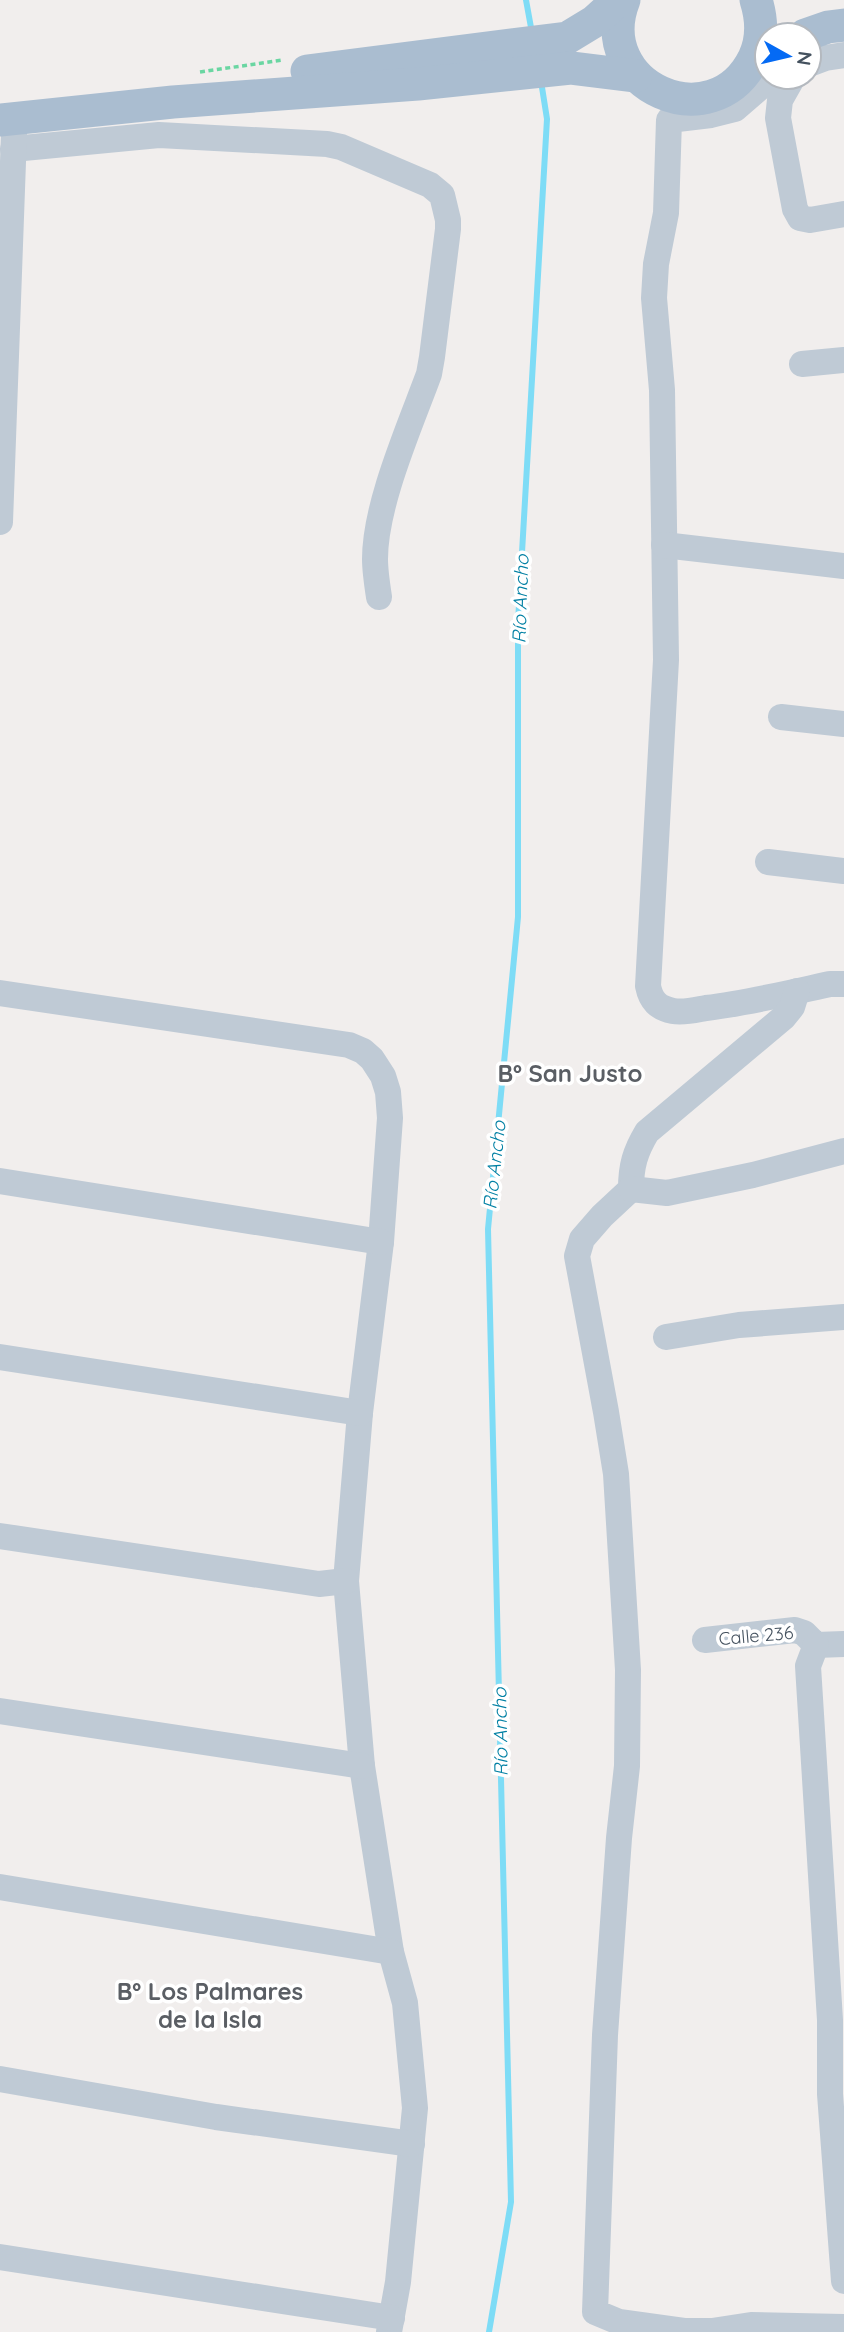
<svg xmlns="http://www.w3.org/2000/svg" width="844" height="2332" font-family="Quicksand,sans-serif">
<rect width="100%" height="100%" fill="#f1eeed"/>
<g fill="none" stroke-linecap="round" stroke-linejoin="round">
<g stroke="#7edcf6" stroke-width="6">
<polyline points="526,0 532,33"/>
<polyline points="489,2332 511,2202 488,1229 518,917 518,622 547,119 541,81"/>
</g>
<polyline stroke="#6ad6a2" stroke-width="3.5" stroke-dasharray="5 3.5" stroke-linecap="butt" points="200,72 283,60"/>
<g stroke="#bfcad5" stroke-width="26">
<polyline points="809,64 825,58 844,55"/>
<path d="M772 77 735 109 711 115 669 120 666 213 656 264 654 298 662 390 666 660 648 986C651 1001 658 1008 673 1011 684 1013 695 1010 706 1008 748 1003 789 993 830 984H844"/>
<polyline points="793,77 780,100 778,118 795,209 800,218 810,220 844,214"/>
<path d="M13 149 159 135 327 144 341 147 430 185 442 195 448 220V229L432 357 429 374C410 426 375 504 375 559 375 571 377 584 379 597"/>
<polyline points="802,364 844,360"/>
<polyline points="0,522 14,134"/>
<polyline points="664,545 844,566"/>
<polyline points="781,717 844,724"/>
<polyline points="768,862 844,871"/>
<path d="M797 991 792 1007 784 1017 647 1132C635 1152 631 1166 631 1189L602 1216 582 1239 577 1256 606 1412 616 1474 628 1670 627 1766 619 1838 605 2035 595 2312 619 2322 684 2331H712L751 2325 844 2327"/>
<polyline points="0,993 349,1045 363,1051 372,1059 383,1076 388,1092 390,1118 381,1242 360,1413 346,1581 362,1766 391,1952 405,2003 415,2108 398,2282 389,2332"/>
<polyline points="0,1181 381,1242"/>
<polyline points="631,1189 667,1193 753,1175 844,1151"/>
<polyline points="666,1337 739,1325 844,1317"/>
<polyline points="0,1357 360,1413"/>
<polyline points="0,1536 319,1584 346,1581"/>
<polyline points="705,1640 795,1630 804,1633 816,1645 844,1644"/>
<polyline points="816,1645 808,1666 830,2020 830,2094 844,2281"/>
<polyline points="0,1711 362,1766"/>
<polyline points="0,1887 391,1952"/>
<polyline points="0,2079 216,2117 412,2144"/>
<polyline points="0,2257 392,2318"/>
</g>
<g stroke="#aabdd0" stroke-width="33">
<path d="M624 0C590 86 713 141 754 58 763 39 762 19 756 0"/>
<polyline points="805,35 828,27 844,25"/>
<polyline points="307,71 567,38 595,21 618,0"/>
<polyline points="0,120 173,102 418,84 571,68 636,76"/>
</g>
</g>
<g text-anchor="middle" stroke-width="7" stroke-linejoin="round" paint-order="stroke">
<g font-size="18" fill="#44515e" stroke="#fff">
<text transform="translate(756 1636) rotate(-5)" y="6">Calle 236</text>
</g>
<g font-size="19" font-style="italic" fill="#0280a4" stroke="#fff">
<text transform="translate(520 599) rotate(-88)" y="7">Río Ancho</text>
<text transform="translate(494 1165) rotate(-84)" y="7">Río Ancho</text>
<text transform="translate(500 1732) rotate(-91)" y="7">Río Ancho</text>
</g>
<g font-size="24" font-weight="bold" fill="#5a5e64" stroke="#fff">
<text x="570" y="1082">Bº San Justo</text>
<text x="210" y="2000">Bº Los Palmares<tspan x="210" dy="28">de la Isla</tspan></text>
</g>
</g>
<g transform="translate(788 56) rotate(98)"><circle r="33" fill="#ffffff" stroke="#b4b9bf" stroke-width="2"/>
<path d="M0-5L12 26L0 18L-12 26Z" fill="#046af4"/>
<text y="-10" font-size="19" font-weight="bold" text-anchor="middle" fill="#44515e">N</text>
</g>
</svg>
